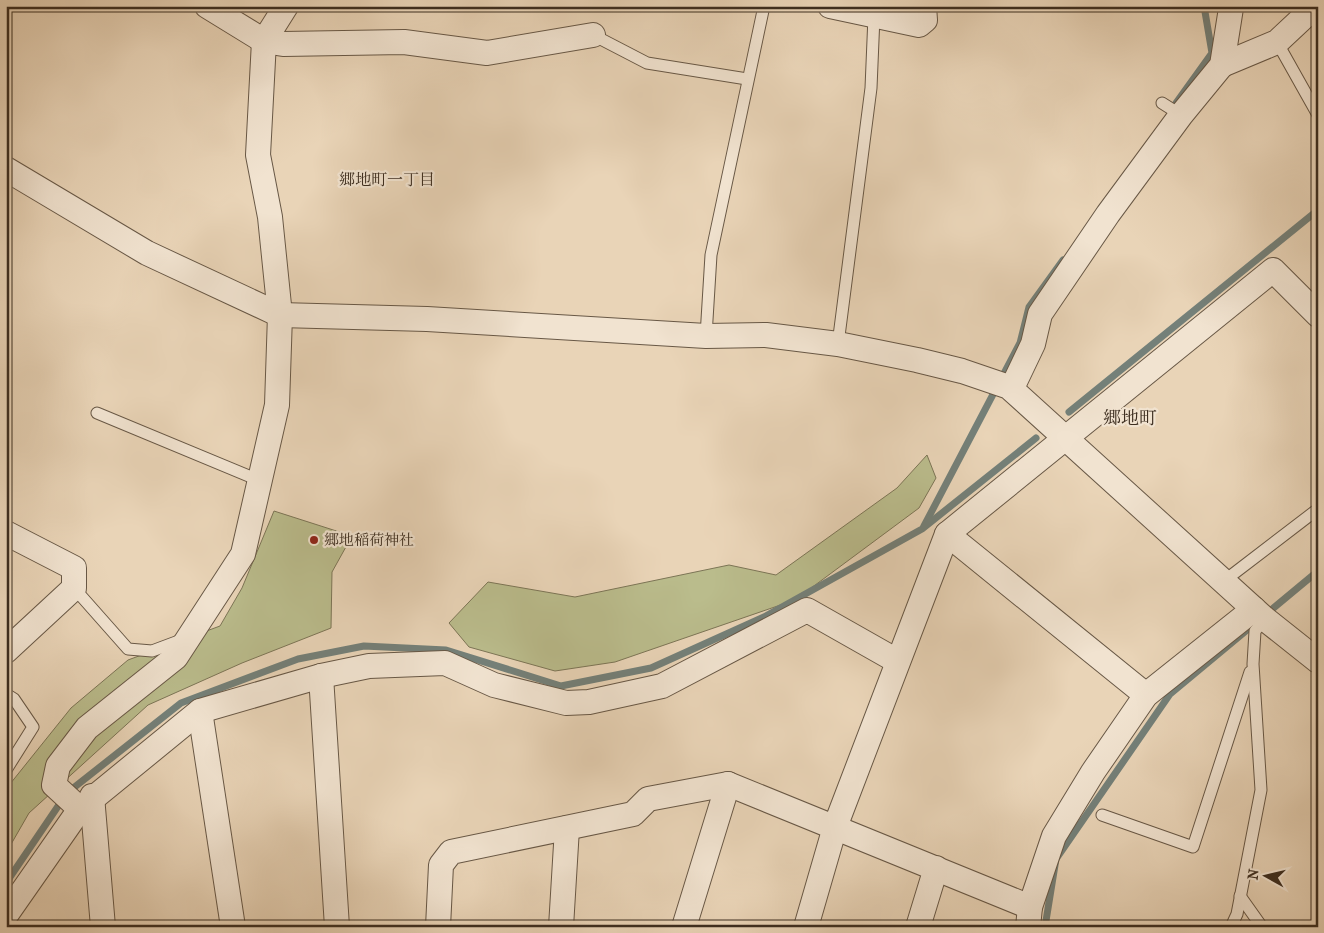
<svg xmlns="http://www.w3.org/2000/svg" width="1324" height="933" font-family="'IM FELL French Canon','Noto Serif JP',serif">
<rect width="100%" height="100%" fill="#e9d4b7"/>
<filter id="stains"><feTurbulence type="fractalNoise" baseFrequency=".004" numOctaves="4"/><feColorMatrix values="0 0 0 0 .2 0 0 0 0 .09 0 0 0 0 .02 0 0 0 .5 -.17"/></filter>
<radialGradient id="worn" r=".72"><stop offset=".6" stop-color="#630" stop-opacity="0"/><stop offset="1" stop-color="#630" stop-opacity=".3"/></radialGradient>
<g fill="#babc8c" stroke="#7c7556">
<polygon points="927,455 936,478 919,508 795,600 615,662 555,671 469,647 449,623 488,582 575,597 729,565 776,575 897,488"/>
<polygon points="274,511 352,536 332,572 331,628 242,663 148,705 29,813 6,853 6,789 71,708 128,660 220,626 242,588"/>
</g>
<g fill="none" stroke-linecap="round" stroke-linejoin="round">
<g stroke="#748079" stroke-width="7">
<polyline points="1176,103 1212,53 1204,6"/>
<polyline points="1069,412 1318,210"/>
<polyline points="924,526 1020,343 1029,307 1063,260"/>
<polyline points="6,883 67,793 181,703 298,659 364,646 446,650 561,686 651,668 764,617 922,529 1036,438"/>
<polyline points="1045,927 1056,859 1170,694 1318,571"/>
</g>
<g stroke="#685846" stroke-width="13">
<g id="service">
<polyline points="593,35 647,63 747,79"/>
<polyline points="1277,42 1318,115"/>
<polyline points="1162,103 1181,115"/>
<polyline points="706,336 711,255 764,6"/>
<polyline points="838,344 871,88 874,16"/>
<polyline points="97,413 261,481"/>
<polyline points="1224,581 1318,509"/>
<polyline points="74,588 128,649 152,651 184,639"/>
<polyline points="6,694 14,699 33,727 6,770"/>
<polyline points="1102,815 1193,847 1250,672"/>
<polyline points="1240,896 1262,927"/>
<polyline points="1231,927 1237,914 1261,790 1253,664 1255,631 1265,619"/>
</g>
</g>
<g stroke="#685846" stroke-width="26">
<g id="minor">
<polyline points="207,6 264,41 283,44 404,42 487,53 593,35"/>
<polyline points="830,6 919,25 925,20 924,6"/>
<polyline points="1222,65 1277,42 1308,13 1318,9"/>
<polyline points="6,169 147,253 280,315 427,319 706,336 766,335 838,344 917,360 962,371 1009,387 1265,619 1318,661"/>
<polyline points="1012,388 1033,344 1040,314 1108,214 1181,115 1222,65 1231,8"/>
<polyline points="6,533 74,568 74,588 6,651"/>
<polyline points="947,534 1146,695"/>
<polyline points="321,676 337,927"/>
<polyline points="200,711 233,927"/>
<polyline points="92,796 103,927"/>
<polyline points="80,809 54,785 58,766 87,728 176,657 243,554 277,405 280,315 270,217 258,155 264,41 286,6"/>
<polyline points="6,915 80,809 200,711 321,676 369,666 445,663 494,685 566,703 589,702 662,686 807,610 897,661"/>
<polyline points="438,927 441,865 451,852 633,814 648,799 728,784 1030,907"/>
<polyline points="561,927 567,828"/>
<polyline points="684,927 728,784"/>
<polyline points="806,927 835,827 947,534 1273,270 1318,315"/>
<polyline points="918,927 936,868"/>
<polyline points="1028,927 1030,907 1054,836 1093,772 1146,695 1254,609"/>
</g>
</g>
<use href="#service" stroke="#f1e3d0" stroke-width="11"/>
<use href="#minor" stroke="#f1e3d0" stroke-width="24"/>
</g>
<circle fill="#8f2418" stroke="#f1e3d0" stroke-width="2" cx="314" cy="540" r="5"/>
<g text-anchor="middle" stroke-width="4.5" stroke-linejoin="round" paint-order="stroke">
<g font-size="15" fill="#3d2e20" stroke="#f1e3d0" text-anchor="start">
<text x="324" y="545">郷地稲荷神社</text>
</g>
<g font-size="16" fill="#3d2e20" stroke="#f1e3d0">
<text x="387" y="185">郷地町一丁目</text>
</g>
<g font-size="18" fill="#3d2e20" stroke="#f1e3d0">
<text x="1130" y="424">郷地町</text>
</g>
</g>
<rect width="1324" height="933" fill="none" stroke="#e9d4b7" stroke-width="25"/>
<rect x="8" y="8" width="1309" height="918" fill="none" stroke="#3d2e20" stroke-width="2.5"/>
<rect x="12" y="12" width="1299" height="908" fill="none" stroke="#3d2e20"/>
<g transform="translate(1266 876) rotate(278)" stroke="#f1e3d0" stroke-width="4" paint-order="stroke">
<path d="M0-4L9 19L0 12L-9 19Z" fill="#3d2e20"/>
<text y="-8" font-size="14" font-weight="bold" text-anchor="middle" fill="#3d2e20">N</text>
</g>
<rect width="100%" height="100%" filter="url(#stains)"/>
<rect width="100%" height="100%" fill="url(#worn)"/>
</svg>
